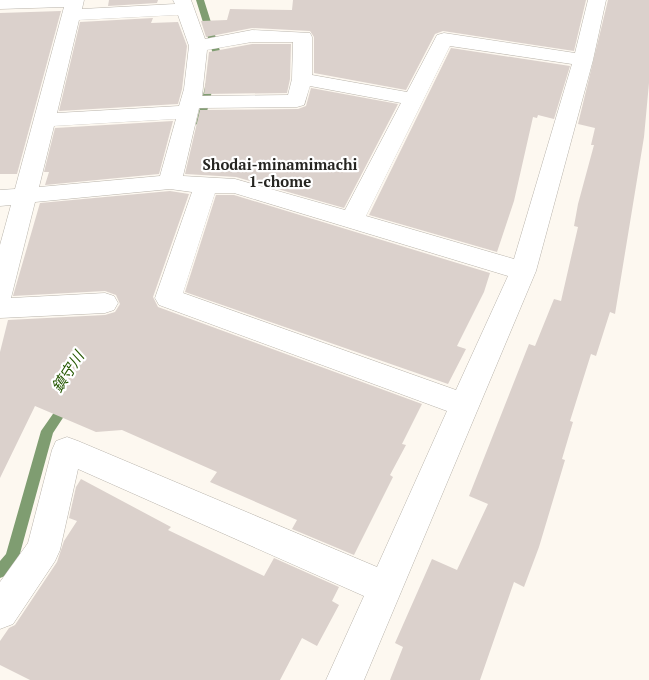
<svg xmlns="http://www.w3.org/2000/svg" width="649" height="680" font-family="'PT Serif','Noto Sans JP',serif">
<rect width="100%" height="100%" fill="#fdf8f0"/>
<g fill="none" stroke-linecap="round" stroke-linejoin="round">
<g fill="#7f9d71" fill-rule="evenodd">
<polygon points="196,0 204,0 221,54 204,124 200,127 196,124 213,54"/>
<polygon points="66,399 70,401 72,404 53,433 19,557 5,576 0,578 0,561 6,554 41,431 62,401"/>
</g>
</g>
<g fill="#dbd1cc">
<polygon points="109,0 158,0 157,3 108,6"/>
<polygon points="293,0 586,0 574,51 443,31 435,34 406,90 314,73 314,37 310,31 252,28 206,37 201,21 227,20 230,9 292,10"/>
<polygon points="608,0 649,0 649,83 644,137 615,314 610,312 596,356 591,354 570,421 573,422 562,459 565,460 539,547 524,587 514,582 480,680 390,680 403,647 395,643 432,559 457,570 488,504 469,496 529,344 535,346 554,299 561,301 578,227 574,226 578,204 594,145 591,145 595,128 578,124"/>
<polygon points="61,11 17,174 0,174 0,13"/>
<polygon points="153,18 151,23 178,22 187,46 182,89 178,104 59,111 80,22"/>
<polygon points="252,44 291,44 290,79 287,93 204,94 209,52"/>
<polygon points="451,48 570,66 554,119 538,115 537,118 533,117 514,201 497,252 369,215"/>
<polygon points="311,88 398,104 344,208 236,177 185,174 200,110 298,109 306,106"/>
<polygon points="173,121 159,174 45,185 49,172 44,172 55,128"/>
<polygon points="170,191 189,194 153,297 158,307 422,404 402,444 406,445 390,475 393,477 354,555 292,529 297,520 210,482 217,472 122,430 96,432 35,406 0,478 0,352 8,320 105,315 115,312 120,304 116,295 105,291 13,296 40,203"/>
<polygon points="216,195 234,195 490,273 484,292 457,346 466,349 448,384 185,292"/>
<polygon points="81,479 171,527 168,530 264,576 274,558 339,587 332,601 339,605 317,646 302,638 280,680 30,680 0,665 0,641 9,628 15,625 57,562 64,541 77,521 69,518 76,487"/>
</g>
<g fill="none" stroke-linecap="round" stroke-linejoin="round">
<g stroke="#b9b4ac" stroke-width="1">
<path id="minor" d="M0 0H84L82 9 175 4 173 0H191L205 39 252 30 310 33 312 37V75L407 92 437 35 444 33 575 53 588 0H606L593 60 536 271 364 680H326L364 596 78 469 60 550 55 561 13 624 0 629V582L28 543 52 450 56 441 67 437 78 441 377 567 447 411 159 305 155 298 192 192 170 189 35 202 11 298 105 293 114 296 118 303 114 310 105 313 0 318V245L11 205 0 206V190L15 189 64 7 0 9ZM178 15 189 46 184 89 179 106 57 113 79 20ZM252 42H293L292 79 288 95 202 96 207 50ZM450 46 572 64 514 259 366 216ZM310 86 401 103 345 210 235 179 183 176 199 108 297 107 304 105ZM176 119 160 176 39 187 54 126ZM215 193H234L508 276 456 390 183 293Z"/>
</g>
<use href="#minor" fill="#fff" fill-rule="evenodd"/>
</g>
<g text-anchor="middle" stroke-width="4.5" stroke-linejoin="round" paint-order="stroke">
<g font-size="15" font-weight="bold" fill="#262521" stroke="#fff">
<text x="280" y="170">Shodai-minamimachi<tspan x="280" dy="17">1-chome</tspan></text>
</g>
<g font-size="15" font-style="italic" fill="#245700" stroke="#fff">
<text transform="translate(68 372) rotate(-57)" y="5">鎮守川</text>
</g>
</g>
</svg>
